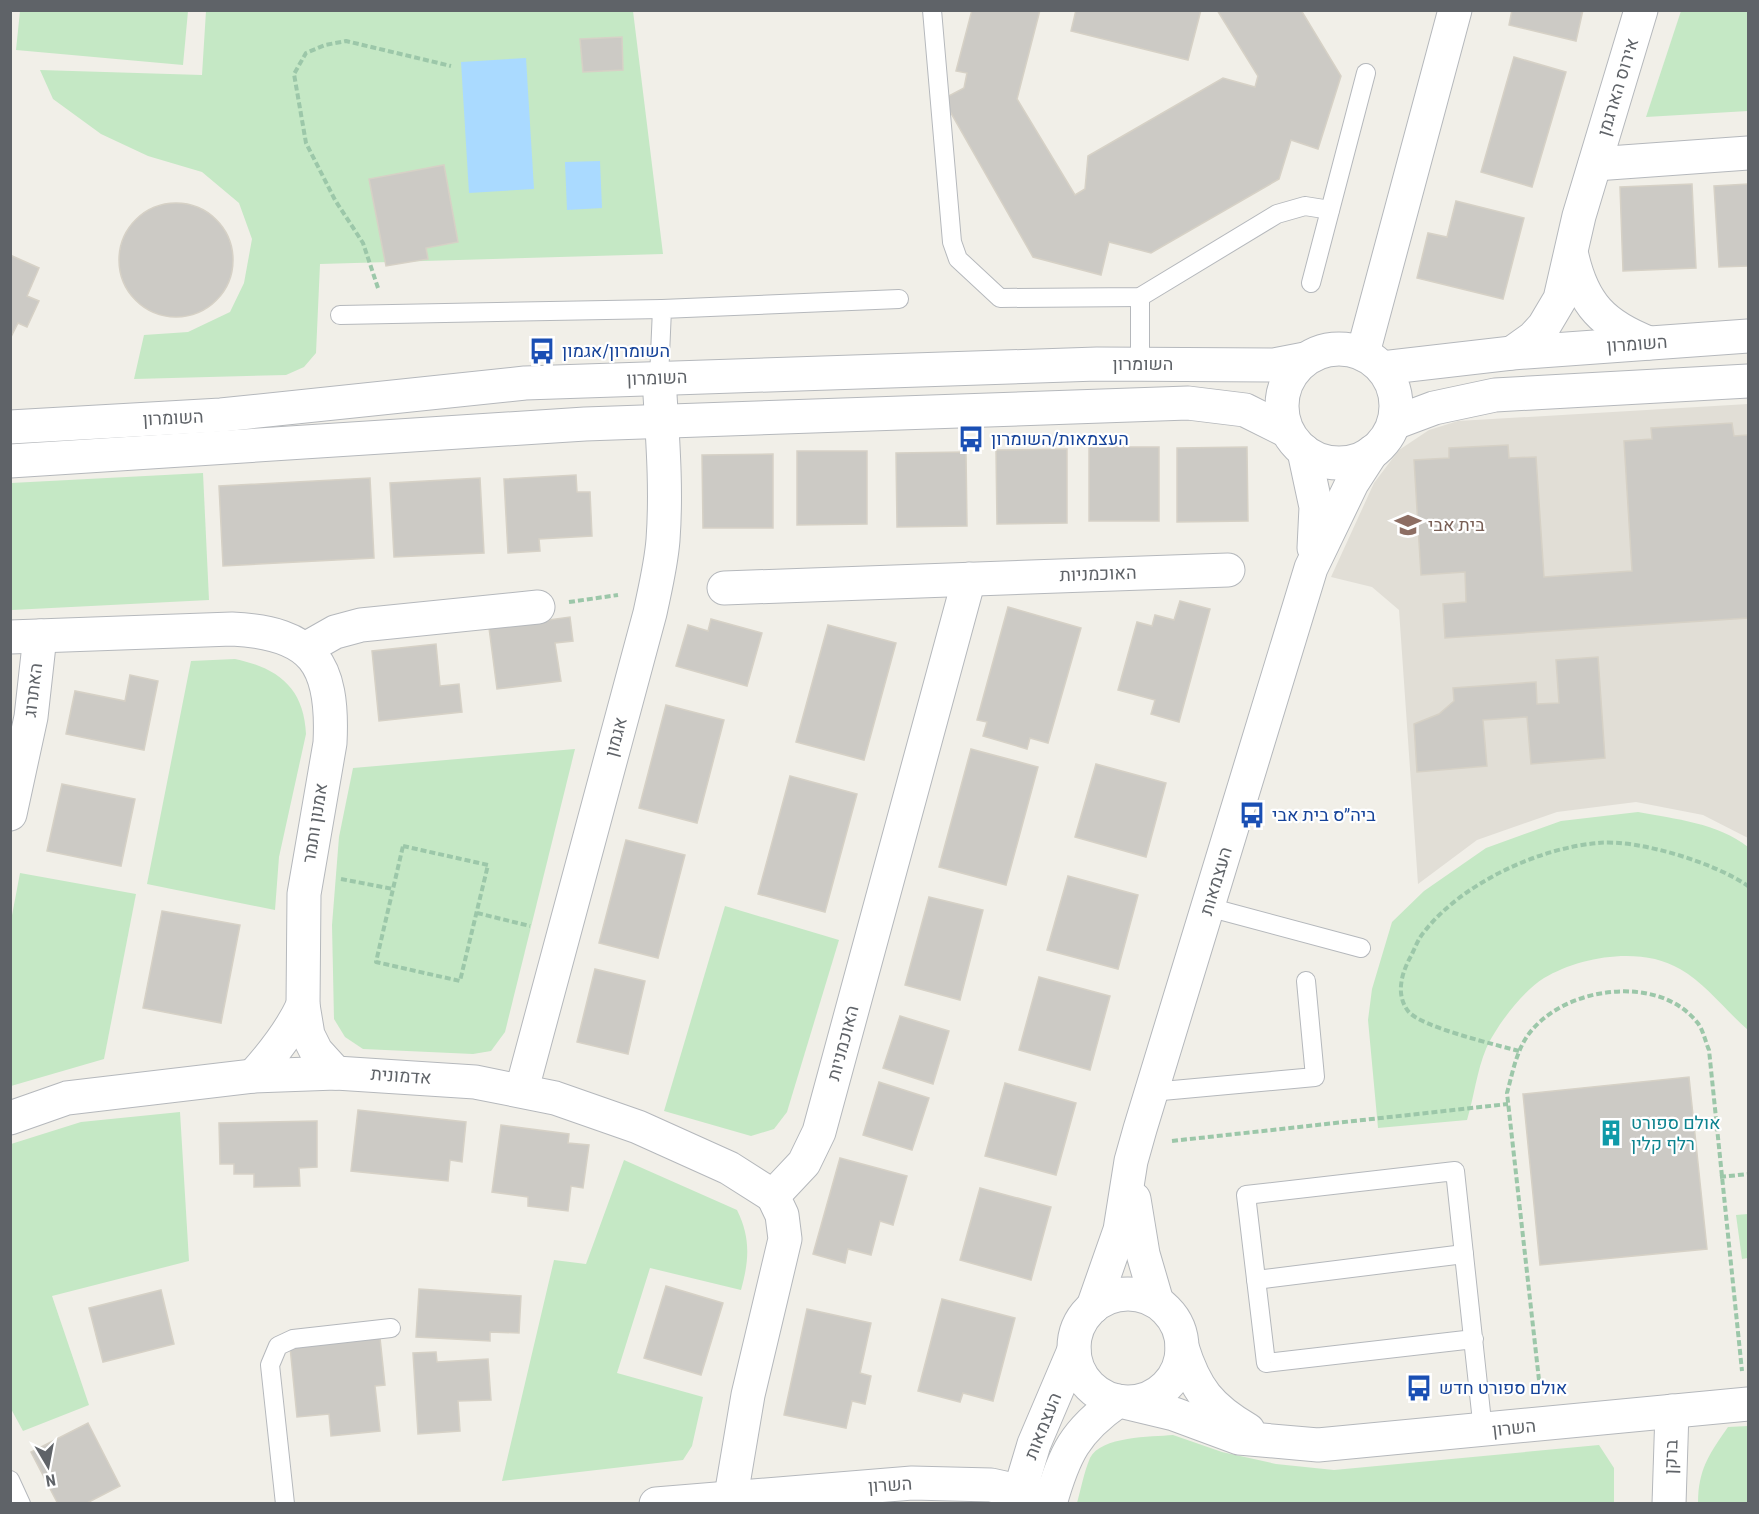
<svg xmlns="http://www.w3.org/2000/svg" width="1759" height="1514" font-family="'Roboto Condensed',Heebo,sans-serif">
<rect width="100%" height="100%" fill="#f1efe8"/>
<polygon fill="#e1ded6" points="1748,404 1748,838 1703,815 1636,802 1557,812 1477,840 1418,884 1399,610 1372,587 1331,577 1374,483 1399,450 1429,430 1458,421"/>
<g fill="#c5e8c5">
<polygon points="20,11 188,11 183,65 16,50"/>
<polygon points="206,11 633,11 663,254 320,264 316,353 304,367 286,375 134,379 144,335 188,332 230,312 244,283 252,239 239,203 202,172 148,156 101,134 53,99 40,70 202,75"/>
<polygon points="1681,11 1748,11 1748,111 1646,117"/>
<polygon points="203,473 209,600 12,610 11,483"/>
<path d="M235 659C278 668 304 688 306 734L279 857 275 910 147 884 191 661Z"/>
<polygon points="575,749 505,1032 491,1051 473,1054 363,1049 345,1037 334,1019 332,925 339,837 353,768"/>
<path d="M1638 812C1675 819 1718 823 1748 847V1030C1726 1011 1706 984 1680 969 1642 946 1581 956 1544 978 1523 991 1496 1026 1486 1049 1477 1070 1474 1097 1467 1120L1378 1128 1368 1020 1372 989 1392 922 1424 891 1486 848 1561 821Z"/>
<polygon points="20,873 136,894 104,1059 11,1086 10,926"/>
<polygon points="725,906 839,940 787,1112 774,1129 751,1136 664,1111"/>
<polygon points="180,1112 189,1261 52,1296 89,1405 23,1431 10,1407 11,1144 81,1122"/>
<path d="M624 1160 737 1210C751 1238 749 1261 741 1290L650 1268 617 1373 703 1397 692 1446 683 1460 502 1481 554 1260 586 1264Z"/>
<polygon points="1748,1214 1748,1258 1742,1259 1736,1215"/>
<path d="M1748 1426V1503H1698C1698 1470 1709 1454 1728 1427Z"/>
<path d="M1173 1435 1222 1452 1276 1464 1334 1470 1599 1445 1614 1468V1503H1077C1081 1489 1084 1472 1090 1458 1101 1436 1151 1437 1173 1435Z"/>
</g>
<g fill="#aadaff">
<polygon points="526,58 534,189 469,193 461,62"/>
<polygon points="600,161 602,208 567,210 565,162"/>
</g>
<g fill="#cccac5" stroke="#d6d1c6" stroke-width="1.5">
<polygon points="972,10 1040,10 1017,99 1075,195 1085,189 1088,156 1223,78 1255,87 1258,76 1217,10 1301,10 1341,76 1318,149 1291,140 1279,179 1151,253 1109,242 1101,275 1033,257 943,99 964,88 967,73 956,71"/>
<polygon points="1076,10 1201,10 1188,60 1071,31"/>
<polygon points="1512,10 1583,10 1576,41 1509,25"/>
<polygon points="622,37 623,70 583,72 580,39"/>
<polygon points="1514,57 1566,72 1532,187 1481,172"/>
<polygon points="444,165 458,242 426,248 428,259 386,266 369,179"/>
<polygon points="1692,184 1696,268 1623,271 1620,187"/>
<polygon points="1748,184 1748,266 1719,267 1714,186"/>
<polygon points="1456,201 1524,218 1503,299 1417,278 1428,233 1447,237"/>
<circle cx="176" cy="260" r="57"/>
<polygon points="10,255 39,268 27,296 39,301 27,327 18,323 10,339"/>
<polygon points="1732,423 1734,436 1748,435 1748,618 1445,638 1443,604 1466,602 1465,572 1421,575 1414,460 1449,458 1449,448 1508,445 1509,458 1536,457 1544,577 1632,571 1624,441 1652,439 1651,428"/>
<rect x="1089" y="447" width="70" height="74"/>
<polygon points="1247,447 1248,521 1177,522 1177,448"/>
<polygon points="1067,449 1067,523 997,524 996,450"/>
<polygon points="797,451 867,451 867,524 797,525"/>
<polygon points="966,452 967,526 897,527 896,453"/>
<polygon points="773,454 773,528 703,528 702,455"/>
<polygon points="576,475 577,492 590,492 592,536 539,539 540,551 508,553 504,479"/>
<polygon points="370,478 374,558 223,566 219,486"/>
<polygon points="480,478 484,553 394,557 390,483"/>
<polygon points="1180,601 1210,609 1179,722 1151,714 1155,700 1118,690 1137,622 1152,626 1155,615 1174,620"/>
<polygon points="1008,607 1081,628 1048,743 1030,738 1027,749 983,736 987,722 977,720"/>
<polygon points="570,617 573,641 555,643 561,681 497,689 489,628"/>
<polygon points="711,619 762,633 747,686 676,666 688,625 708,631"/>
<polygon points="828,625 896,643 864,760 796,742"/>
<polygon points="436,644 440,686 459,684 462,712 379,721 372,651"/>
<polygon points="1598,657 1605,758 1531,764 1527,717 1483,720 1487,766 1417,772 1414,724 1439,714 1454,701 1453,688 1536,682 1537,704 1559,703 1556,660"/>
<polygon points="130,675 158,681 144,750 66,734 75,691 125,701"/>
<polygon points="666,705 724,720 697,823 639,808"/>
<polygon points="971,749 1038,767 1006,885 939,867"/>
<polygon points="1096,764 1166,783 1146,857 1075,837"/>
<polygon points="790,776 857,794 825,912 758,894"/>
<polygon points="62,784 135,799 121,866 47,851"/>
<polygon points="626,840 685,855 658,958 599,943"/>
<polygon points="1068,876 1138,895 1118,969 1047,950"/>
<polygon points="929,897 983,910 960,1000 905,985"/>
<polygon points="162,911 240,925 221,1023 143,1008"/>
<polygon points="595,969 645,981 628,1054 577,1042"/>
<polygon points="1039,977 1110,996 1090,1070 1019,1050"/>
<polygon points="900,1016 949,1031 933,1084 883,1068"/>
<polygon points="1689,1077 1707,1249 1540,1265 1523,1094"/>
<polygon points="879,1082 929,1098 912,1150 863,1135"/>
<polygon points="1005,1083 1076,1103 1056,1175 985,1156"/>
<polygon points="358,1110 466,1122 462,1162 450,1160 448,1181 351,1171"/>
<polygon points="317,1121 317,1167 299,1168 300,1186 254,1187 254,1174 234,1174 234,1164 220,1164 219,1123"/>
<polygon points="501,1125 569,1134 568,1143 589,1145 583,1188 571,1186 568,1211 528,1206 528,1197 492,1192"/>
<polygon points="840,1158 907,1176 893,1225 880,1221 871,1255 848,1249 845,1263 813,1254"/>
<polygon points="980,1188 1051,1207 1031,1280 960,1260"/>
<polygon points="666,1286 723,1303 701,1375 644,1358"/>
<polygon points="419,1289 521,1296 519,1333 490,1332 490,1341 416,1337"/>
<polygon points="161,1290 174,1344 103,1362 89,1308"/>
<polygon points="942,1299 1015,1318 993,1401 963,1393 960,1402 918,1391"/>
<polygon points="807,1309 871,1323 860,1373 871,1376 865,1404 852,1401 846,1428 784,1415"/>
<polygon points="380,1338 385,1385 375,1386 380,1431 331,1436 329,1414 297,1417 290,1347"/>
<polygon points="436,1352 437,1362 488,1359 491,1400 458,1401 460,1431 418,1434 413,1353"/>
<polygon points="88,1423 120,1486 85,1504 58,1504 31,1452"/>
</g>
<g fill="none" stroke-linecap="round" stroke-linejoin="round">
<g stroke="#b5b8bc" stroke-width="20">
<g id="service">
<polyline points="932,10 952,242 958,259 1000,298 1140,297 1277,214 1305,206 1330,210"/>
<polyline points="1311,283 1366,73"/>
<polyline points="1140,297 1140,363"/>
<polyline points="340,315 662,309"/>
<polyline points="659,378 662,309 899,299"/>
<polyline points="1208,907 1361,948"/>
<polyline points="1151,1092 1315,1077 1306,981"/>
<polyline points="1256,1280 1464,1254"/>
<polyline points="1474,1339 1266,1363 1246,1195 1455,1171 1483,1431"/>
<polyline points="10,1480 21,1504"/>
<polyline points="285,1504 270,1365 278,1346 293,1339 391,1328"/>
</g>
</g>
<g stroke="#b5b8bc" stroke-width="35">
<g id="minor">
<polyline points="1595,164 1748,153"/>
<path d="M1572 256C1583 304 1603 325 1649 343"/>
<polyline points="1363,353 1455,10"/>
<polyline points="1512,353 1533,338 1544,326 1560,299 1579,216 1641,10"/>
<polyline points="724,588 1228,570"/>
<path d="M10 637 232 629C313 633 334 663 330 743L304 894 303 1005 308 1035 316 1051 336 1073"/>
<polyline points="305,649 335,632 361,625 538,607"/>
<polyline points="10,814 31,717 40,636"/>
<path d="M253 1076C273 1054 291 1031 303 1005"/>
<path d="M522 1089 650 613C655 589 661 565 663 540 667 486 662 431 659 378"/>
<polyline points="10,1118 67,1098 253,1076 336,1073 475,1082 555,1098 638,1127 729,1168 773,1196"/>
<path d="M1182 1347C1195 1389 1210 1408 1248 1430"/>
<polyline points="1128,1403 1174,1414 1239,1438 1318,1445 1748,1404"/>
<polyline points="731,1496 748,1395 785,1239 782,1215 773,1196 804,1163 819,1132 969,579"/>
<polyline points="656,1504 912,1483 991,1485 1047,1497"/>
<polyline points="1669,1504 1672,1411"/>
</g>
</g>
<g stroke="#b5b8bc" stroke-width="35">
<g id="tertiary">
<circle cx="1339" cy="406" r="57"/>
<polyline points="1382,368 1512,353 1748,336"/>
<polyline points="1394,423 1434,408 1495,395 1748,381"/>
<polyline points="10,427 221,415 525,383 1097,364 1274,365 1305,359"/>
<polyline points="1304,451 1316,507 1314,548"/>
<polyline points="10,461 585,424 1188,403 1245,410 1287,431"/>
<polyline points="1134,1199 1143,1254 1157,1302"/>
<circle cx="1128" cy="1348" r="54"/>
<polyline points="1093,1307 1120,1230 1131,1161 1140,1129 1311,568 1352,483 1372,452"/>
<polyline points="1016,1504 1034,1444 1074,1350"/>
<path d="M1050 1504C1064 1454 1075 1431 1118 1401"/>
</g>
</g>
<g stroke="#9cc7a9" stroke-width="4" stroke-dasharray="6 3" stroke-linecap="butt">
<polyline points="378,288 363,243 335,200 306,143 294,74 306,53 325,45 346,41 451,66"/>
<polyline points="569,602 618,595"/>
<polygon points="403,846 488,865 460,981 376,962"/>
<polyline points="341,879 393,889"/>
<polyline points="477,913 530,926"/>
<path d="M1519 1051C1497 1045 1420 1027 1408 1011 1395 994 1402 972 1411 956 1415 948 1418 939 1424 932 1461 884 1538 848 1598 843 1639 839 1715 863 1748 886"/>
<polyline points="1172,1141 1508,1104"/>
<polyline points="1720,1177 1748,1174"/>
<path d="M1540 1389 1507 1093C1513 1071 1517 1047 1532 1030 1569 986 1658 975 1696 1021 1703 1028 1705 1041 1709 1050L1742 1371"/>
</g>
<use href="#service" stroke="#fff" stroke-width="18"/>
<use href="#minor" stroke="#fff" stroke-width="33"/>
<use href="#tertiary" stroke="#fff" stroke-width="33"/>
</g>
<defs>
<g id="bus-bare" transform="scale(2.07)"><path d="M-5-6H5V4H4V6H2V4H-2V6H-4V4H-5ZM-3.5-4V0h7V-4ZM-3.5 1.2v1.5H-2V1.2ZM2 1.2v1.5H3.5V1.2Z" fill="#1a4fb4" stroke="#fff" stroke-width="2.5" paint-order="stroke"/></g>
<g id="school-bare" transform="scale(2.07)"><path d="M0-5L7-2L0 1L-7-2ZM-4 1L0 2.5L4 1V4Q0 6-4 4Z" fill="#8d6e63" stroke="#fff" stroke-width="2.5" paint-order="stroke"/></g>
<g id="building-bare" transform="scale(2.07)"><path d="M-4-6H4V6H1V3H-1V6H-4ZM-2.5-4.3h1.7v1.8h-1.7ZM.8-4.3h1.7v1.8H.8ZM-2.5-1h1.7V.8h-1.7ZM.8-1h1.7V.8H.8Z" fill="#0f9aa8" stroke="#fff" stroke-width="2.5" paint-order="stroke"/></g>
</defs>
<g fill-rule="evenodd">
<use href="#bus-bare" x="542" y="351"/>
<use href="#bus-bare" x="971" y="439"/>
<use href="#school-bare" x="1408" y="525"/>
<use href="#bus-bare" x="1252" y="815"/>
<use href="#building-bare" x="1611" y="1133"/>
<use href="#bus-bare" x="1419" y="1388"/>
</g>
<g text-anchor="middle" stroke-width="4.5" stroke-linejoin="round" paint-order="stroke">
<g font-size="18" fill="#5f6368" stroke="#fff">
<text transform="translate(1618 87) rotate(-73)" y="6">אירוס הארגמן</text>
<text transform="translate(1637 344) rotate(-4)" y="6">השומרון</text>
<text x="1143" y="370">השומרון</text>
<text transform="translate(657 378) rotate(-2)" y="6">השומרון</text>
<text transform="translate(173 418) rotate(-3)" y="6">השומרון</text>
<text transform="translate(1098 574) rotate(-2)" y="6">האוכמניות</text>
<text transform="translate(33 690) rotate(-83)" y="6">האתרוג</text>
<text transform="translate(616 737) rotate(-75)" y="6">אגמון</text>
<text transform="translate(315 823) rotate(-81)" y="6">אמנון ותמר</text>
<text transform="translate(1216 881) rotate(-73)" y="6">העצמאות</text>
<text transform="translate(843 1043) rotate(-75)" y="6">האוכמניות</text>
<text transform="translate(401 1076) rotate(4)" y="6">אדמונית</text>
<text transform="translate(1043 1426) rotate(-68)" y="6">העצמאות</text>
<text transform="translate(1514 1428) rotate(-6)" y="6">השרון</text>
<text transform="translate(1671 1457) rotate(-88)" y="6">ברקן</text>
<text transform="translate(890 1485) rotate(-4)" y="6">השרון</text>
</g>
<g font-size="18" fill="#164399" stroke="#fff" text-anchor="start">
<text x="562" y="357">השומרון/אגמון</text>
<text x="991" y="445">העצמאות/השומרון</text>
<text x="1272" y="821">ביה״ס בית אבי</text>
<text x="1439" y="1394">אולם ספורט חדש</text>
</g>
<g font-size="18" fill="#785e54" stroke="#fff" text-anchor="start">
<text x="1428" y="531">בית אבי</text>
</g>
<g font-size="18" fill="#0d838f" stroke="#fff" text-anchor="start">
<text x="1631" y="1129">אולם ספורט<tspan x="1631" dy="21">רלף קלין</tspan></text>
</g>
</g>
<rect width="1759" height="1514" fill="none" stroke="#5f6368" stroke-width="24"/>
<g transform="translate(48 1466) rotate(170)" stroke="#ffffff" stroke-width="4.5" paint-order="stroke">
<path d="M0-4.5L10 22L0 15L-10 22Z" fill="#5f6368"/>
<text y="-9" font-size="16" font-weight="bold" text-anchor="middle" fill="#5f6368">N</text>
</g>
</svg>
